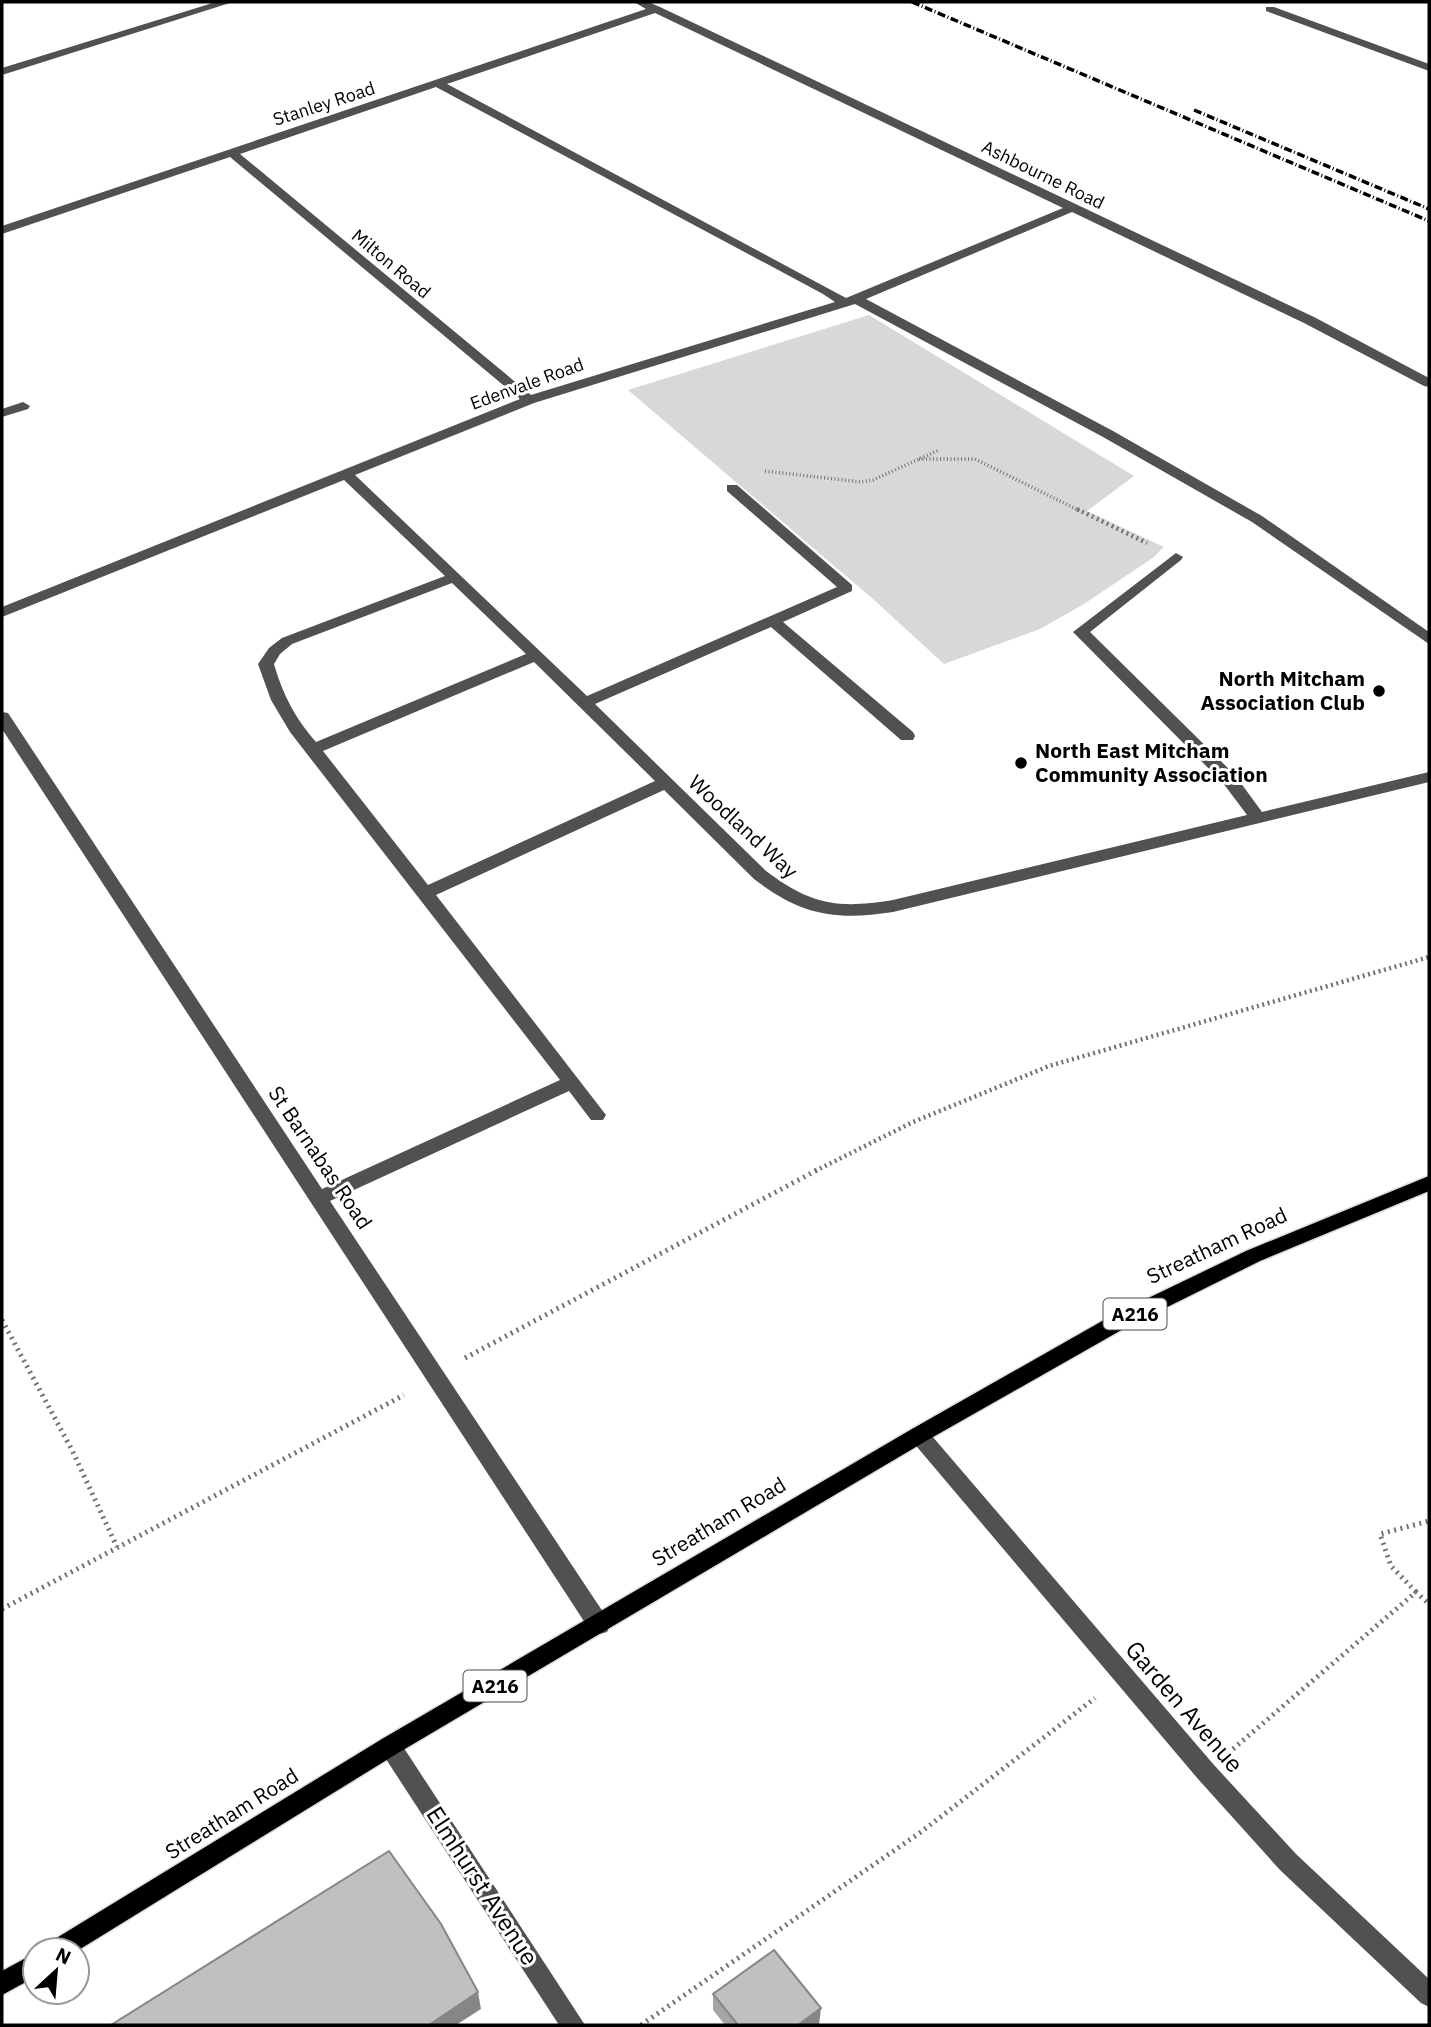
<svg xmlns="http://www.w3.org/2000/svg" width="1431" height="2027" font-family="'IBM Plex Sans',sans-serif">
<rect width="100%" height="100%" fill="#fff"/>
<polygon fill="#d8d8d8" points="869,315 1134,476 1087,511 1164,547 1154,557 1084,604 1040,629 944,664 873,599 628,390"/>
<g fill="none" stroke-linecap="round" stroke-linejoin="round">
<g stroke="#dbdbdb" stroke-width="3">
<g id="major">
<polygon points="1429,1176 1429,1191 1260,1261 1125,1328 926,1441 398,1753 77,1951 46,1950 50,1942 382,1739 912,1429 1111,1316 1246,1251"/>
<polygon points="35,1953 35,1977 2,1995 2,1971"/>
</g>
</g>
<g stroke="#737373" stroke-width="3.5" stroke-dasharray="1 2.5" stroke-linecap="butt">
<polyline points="919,459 975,459 1080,511"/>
<polyline points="765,471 861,482 873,480 939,450"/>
</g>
<g stroke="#737373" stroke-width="4.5" stroke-dasharray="2 3.5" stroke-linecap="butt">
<polyline points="1077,509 1147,543"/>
<polyline points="815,1171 913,1122 1049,1066 1429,957"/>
</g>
<g stroke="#737373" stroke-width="5" stroke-dasharray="2 4.5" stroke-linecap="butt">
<polyline points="2,1320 72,1450 117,1547"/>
<polyline points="465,1358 819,1169"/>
<polyline points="1416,1592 1391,1566 1380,1534 1429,1521"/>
<polyline points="2,1609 404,1395"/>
<polyline points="1233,1749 1416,1592 1429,1604"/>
<polyline points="641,2025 921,1832 1095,1698"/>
</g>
<g fill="#515151" fill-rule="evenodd">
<polygon points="216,2 233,2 2,75 2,68"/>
<path d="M634 2H648L660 7 1314 317 1429 378V387L1424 386 1304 323 1072 212 866 299 1113 431 1262 516 1429 632V644L1252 522 1103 437 855 304 534 403 355 475 587 696 837 587 727 491V485H737L852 585V591L783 622 913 732 915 736 913 740H901L771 627 595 704 766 871C811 905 838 909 893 900L1247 815 1223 783 1073 632 1176 553 1183 557 1181 560 1090 632 1235 775 1262 812 1429 772V782L893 912C835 921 801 915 754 879L664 790 436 895 606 1115 603 1120H591L569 1091 330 1201 607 1618 610 1625 607 1632 599 1634 591 1632 2 729V712L8 713 322 1189 560 1080 290 732 271 700 258 664 269 648 282 638 445 576 344 480 2 617V607L520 399 230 157 2 234V226L646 9ZM655 13 1063 208 846 298 447 84ZM436 87 823 294 835 302 531 395 240 154ZM452 583 526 654 316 742C295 718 283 695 274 664L280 654 292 644ZM534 662 655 781 428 885 323 751Z"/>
<polygon points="1266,7 1274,7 1429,64 1429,71 1266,11"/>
<polygon points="23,402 30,406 28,409 2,417 2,409"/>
<polygon points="919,1427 926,1429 1214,1765 1296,1854 1429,1979 1429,2007 1421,2003 1280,1870 1198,1779 912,1441 909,1435 912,1429"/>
<polygon points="390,1736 398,1739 585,2025 559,2025 382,1753 379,1746 382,1739"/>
</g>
<use href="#major" fill="#000" fill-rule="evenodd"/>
<g stroke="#000" stroke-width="3.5" stroke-dasharray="8 2.5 1 2.5" stroke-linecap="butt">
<polyline points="912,2 1429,221"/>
<polyline points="1194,110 1429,209"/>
</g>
</g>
<polygon fill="#a5a5a5" points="713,1994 819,2025 725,2025 713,2010"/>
<g fill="#868686">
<polygon points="478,1992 481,2009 456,2025 429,2025"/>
<polygon points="821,2008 819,2025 798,2025"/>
</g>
<g fill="#c0c0c0" stroke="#868686" stroke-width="2">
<polygon points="389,1851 441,1924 478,1992 429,2025 111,2025"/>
<polygon points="774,1950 821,2008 798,2025 738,2025 713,1994"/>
</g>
<g fill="#000" stroke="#fff" stroke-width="2.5">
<circle cx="1379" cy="691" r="7"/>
<circle cx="1021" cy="763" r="7"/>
</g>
<g text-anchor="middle" stroke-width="6" stroke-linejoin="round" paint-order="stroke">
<g font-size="18" fill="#000" stroke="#fff">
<text transform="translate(324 104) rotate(-18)" y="6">Stanley Road</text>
<text transform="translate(1043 175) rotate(26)" y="6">Ashbourne Road</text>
<text transform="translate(391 264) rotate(40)" y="6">Milton Road</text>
<text transform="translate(527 384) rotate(-20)" y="6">Edenvale Road</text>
</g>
<g fill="#fff" stroke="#4c4c4c" stroke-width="2">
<rect x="1103.5" y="1298.5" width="63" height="31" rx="5"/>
<rect x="463.5" y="1670.5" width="63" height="31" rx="5"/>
</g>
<g font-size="19" font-weight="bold" fill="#000">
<text x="1135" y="1321">A216</text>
<text x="495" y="1693">A216</text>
</g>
<g font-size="21" font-weight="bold" fill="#000" stroke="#fff" text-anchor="end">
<text x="1365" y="686">North Mitcham<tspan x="1365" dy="24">Association Club</tspan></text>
<text x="1035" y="758" text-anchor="start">North East Mitcham<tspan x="1035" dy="24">Community Association</tspan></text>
</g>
<g font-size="21" fill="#000" stroke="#fff">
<text transform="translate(743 827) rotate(43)" y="7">Woodland Way</text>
<text transform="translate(320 1158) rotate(56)" y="7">St Barnabas Road</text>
<text transform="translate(1217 1246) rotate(-25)" y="7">Streatham Road</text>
<text transform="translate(719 1522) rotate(-31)" y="7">Streatham Road</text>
<text transform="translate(232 1814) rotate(-32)" y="7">Streatham Road</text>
</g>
<g font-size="24" fill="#000" stroke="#fff">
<text transform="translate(1184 1707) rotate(49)" y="8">Garden Avenue</text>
<text transform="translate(482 1886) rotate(57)" y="8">Elmhurst Avenue</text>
</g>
</g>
<rect width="1431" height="2027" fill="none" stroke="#000000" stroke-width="7"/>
<g transform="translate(56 1971) rotate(26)"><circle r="33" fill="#ffffff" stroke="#999999" stroke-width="2"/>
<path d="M0-5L12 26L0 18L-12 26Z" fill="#000000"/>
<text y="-10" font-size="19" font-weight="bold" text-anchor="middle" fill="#000000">N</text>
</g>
</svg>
